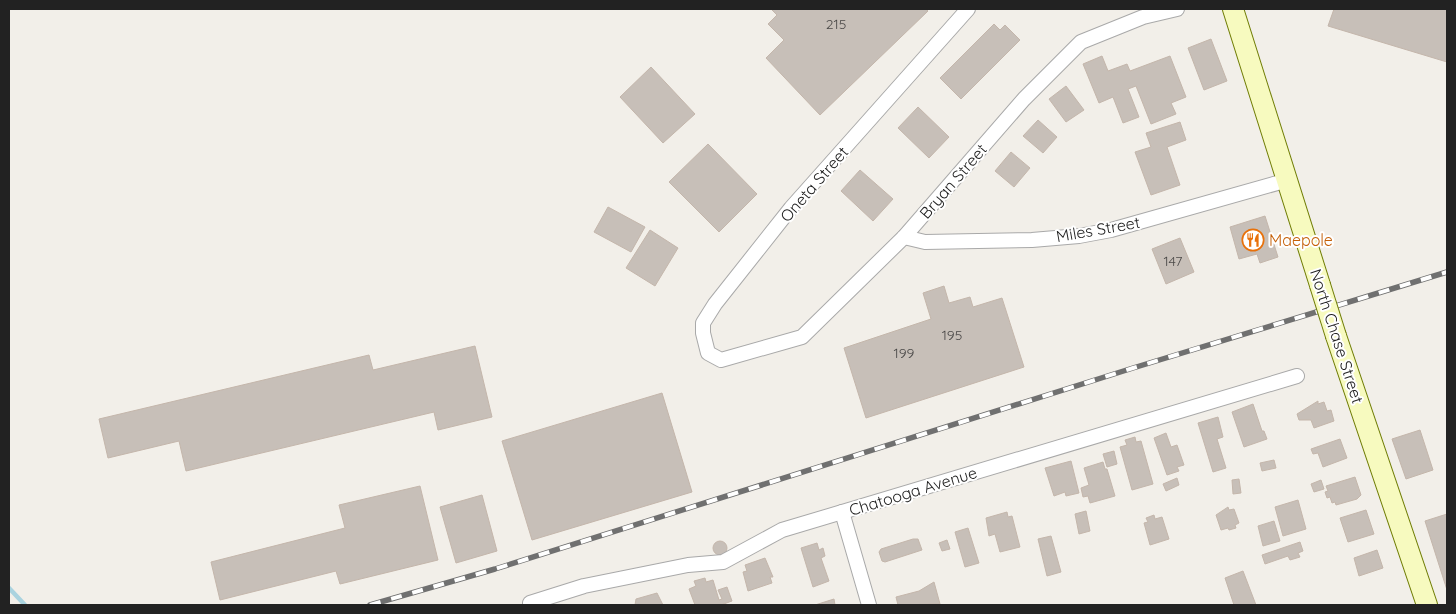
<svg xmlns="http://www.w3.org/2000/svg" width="1456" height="614" font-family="Quicksand,sans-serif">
<rect width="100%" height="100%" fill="#f2efe9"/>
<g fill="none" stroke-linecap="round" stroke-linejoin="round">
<polyline stroke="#aad3df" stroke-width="4.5" points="9,588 25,605"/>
</g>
<g fill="#c7bfb8" stroke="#c4b6ab">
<polygon points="771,9 926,9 928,11 820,115 766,58 784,40 768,24 777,15"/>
<polygon points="1334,9 1447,9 1447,62 1328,26"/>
<polygon points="994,24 1000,30 1005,25 1020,40 961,99 940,78"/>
<polygon points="1211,39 1227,81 1204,90 1188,48"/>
<polygon points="1102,56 1108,71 1127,64 1130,71 1170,56 1186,97 1171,103 1176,114 1151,124 1136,86 1128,89 1139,117 1123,123 1113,97 1099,103 1083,64"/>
<polygon points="651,67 695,114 663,143 620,97"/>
<polygon points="1066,86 1084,110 1066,122 1049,99"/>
<polygon points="918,107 949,137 929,158 898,128"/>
<polygon points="1038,120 1057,137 1043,153 1023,136"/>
<polygon points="1180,122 1186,140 1167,147 1180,185 1151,195 1135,152 1151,147 1146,133"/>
<polygon points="708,144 757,194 719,232 669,182"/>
<polygon points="1011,152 1030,168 1014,187 995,171"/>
<polygon points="860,170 893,199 873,221 841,191"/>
<polygon points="608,207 645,227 631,252 594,232"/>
<polygon points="1265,216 1278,257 1260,263 1257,254 1239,259 1230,227"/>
<polygon points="650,230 678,248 655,286 626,268"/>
<polygon points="1180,238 1194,272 1166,284 1152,249"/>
<polygon points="944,286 949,303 970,297 973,307 1002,298 1024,367 866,418 844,348 931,319 923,293"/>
<polygon points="475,346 492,417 438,430 434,412 186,471 179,441 108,458 99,419 369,355 373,370"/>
<polygon points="662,393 692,492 532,540 502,441"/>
<polygon points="1318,401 1318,404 1324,402 1327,411 1331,410 1334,421 1314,428 1311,420 1299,420 1297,414"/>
<polygon points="1253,404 1262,431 1264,431 1267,439 1244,447 1232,412"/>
<polygon points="1218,417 1223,437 1217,439 1226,468 1213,472 1198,423"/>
<polygon points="1420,430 1433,470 1406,479 1392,439"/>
<polygon points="1166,433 1171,447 1177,445 1184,465 1177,467 1179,471 1167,475 1154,438"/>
<polygon points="1135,437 1136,442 1141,441 1153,484 1132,490 1120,447 1127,445 1125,440"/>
<polygon points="1340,439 1347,458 1323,467 1318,453 1313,454 1311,449"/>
<polygon points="1114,451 1117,464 1107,467 1103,454"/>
<polygon points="1274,460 1276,468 1262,471 1260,463"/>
<polygon points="1071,461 1079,493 1066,496 1065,492 1054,496 1045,468"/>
<polygon points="1103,462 1105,469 1107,469 1115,496 1090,503 1088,496 1083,497 1081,488 1089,485 1084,468"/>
<polygon points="1355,477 1361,495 1357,499 1336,505 1335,502 1332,503 1330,497 1327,498 1325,492 1328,491 1326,486"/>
<polygon points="1177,478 1179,485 1166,491 1163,484"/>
<polygon points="1239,479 1241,493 1233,494 1232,480"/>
<polygon points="1321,480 1324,489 1314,492 1311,484"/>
<polygon points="420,486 438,560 340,584 336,571 220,600 211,562 345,528 339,505"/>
<polygon points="482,495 497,551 456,563 440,507"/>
<polygon points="1298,500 1306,529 1283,536 1275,507"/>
<polygon points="1228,507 1229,510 1234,509 1239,523 1235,525 1236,528 1229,530 1228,528 1221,530 1216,515"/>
<polygon points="1366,510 1374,534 1348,542 1340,518"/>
<polygon points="1086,511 1090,531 1079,534 1075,514"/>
<polygon points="1007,512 1008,517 1012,516 1020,547 1000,552 995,534 989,536 986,518"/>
<polygon points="1447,514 1447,590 1425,521"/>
<polygon points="1154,515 1155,519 1162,517 1169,539 1150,545 1144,523 1148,522 1146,518"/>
<polygon points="1274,521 1280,541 1263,546 1258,526"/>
<polygon points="968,528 979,563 965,567 955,532"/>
<polygon points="1051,536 1061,572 1047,576 1038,539"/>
<polygon points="913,539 918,539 922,550 885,562 882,561 879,552 881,549"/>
<polygon points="947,540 950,549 942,551 939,543"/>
<circle cx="720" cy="548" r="7"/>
<polygon points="1300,542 1303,551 1298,553 1300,557 1290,560 1288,556 1265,564 1262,555"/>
<polygon points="817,543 819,550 823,548 825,556 821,558 829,581 813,587 801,548"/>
<polygon points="1377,550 1383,568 1359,576 1354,558"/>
<polygon points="765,558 773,577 770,577 772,583 748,591 743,572 747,571 745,565"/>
<polygon points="1243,571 1256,605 1234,605 1225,578"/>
<polygon points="705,578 706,582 713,580 719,600 722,599 718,590 727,587 732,601 721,605 695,605 689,589 696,586 694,581"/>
<polygon points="934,582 940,604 898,605 896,597 919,591"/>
<polygon points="657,593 663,605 635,605 636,599"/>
<polygon points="834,599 835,605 815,605"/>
</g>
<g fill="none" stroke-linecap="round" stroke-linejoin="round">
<g stroke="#a9a9a9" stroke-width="16">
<g id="street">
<polyline points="968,9 791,208 715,304 703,323 703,333 708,353 721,360 802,337 904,237 1024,99 1081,42 1143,17 1177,9"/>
<polyline points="904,237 925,242 1032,240 1079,236 1111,230 1288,180"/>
<polyline points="842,512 869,605"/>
<polyline points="531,605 530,603 584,586 688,565 723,562 782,530 1297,376"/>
</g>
</g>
<g stroke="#707d05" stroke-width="22">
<g id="secondary">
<polyline points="1233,9 1320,285"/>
<polyline points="1336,336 1427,605"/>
</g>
</g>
<use href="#street" stroke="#fff" stroke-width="14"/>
<use href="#secondary" stroke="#f7fabf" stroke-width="20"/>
<g stroke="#707070" stroke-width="5.5">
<polyline id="rail" points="370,605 495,569 1133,368 1447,272"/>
</g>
<use href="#rail" stroke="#fff" stroke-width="4" stroke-dasharray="11" stroke-linecap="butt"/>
<g stroke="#707d05" stroke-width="22" stroke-linecap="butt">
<polyline id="secondary-bridge" points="1320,285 1336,336"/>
</g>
<use href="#secondary-bridge" stroke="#f7fabf" stroke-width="20"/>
</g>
<defs>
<g id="restaurant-ring" transform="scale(1.125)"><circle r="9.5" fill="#fff" stroke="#e8710a" stroke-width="1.5"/><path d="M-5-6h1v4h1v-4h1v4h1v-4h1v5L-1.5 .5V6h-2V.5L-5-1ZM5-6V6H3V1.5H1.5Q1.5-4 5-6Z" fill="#e8710a"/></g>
</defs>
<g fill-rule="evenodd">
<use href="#restaurant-ring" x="1253" y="240"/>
</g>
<g text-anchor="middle" stroke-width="4" stroke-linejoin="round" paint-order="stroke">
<g font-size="14" fill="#4b4948">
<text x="836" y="29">215</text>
<text x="1173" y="266">147</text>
<text x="952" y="340">195</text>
<text x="904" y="358">199</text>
</g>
<g font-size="16" fill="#222" stroke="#fff">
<text transform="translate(953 181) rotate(-49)" y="6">Bryan Street</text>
<text transform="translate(814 184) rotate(-49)" y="6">Oneta Street</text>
<text transform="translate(1098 229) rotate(-10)" y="6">Miles Street</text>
<text transform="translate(1337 336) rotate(72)" y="6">North Chase Street</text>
<text transform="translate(913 491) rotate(-17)" y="6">Chatooga Avenue</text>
</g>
<g font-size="16" fill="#c56008" stroke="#fff" text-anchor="start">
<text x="1269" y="246">Maepole</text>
</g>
</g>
<rect width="1456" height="614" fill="none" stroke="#222222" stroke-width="20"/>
</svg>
